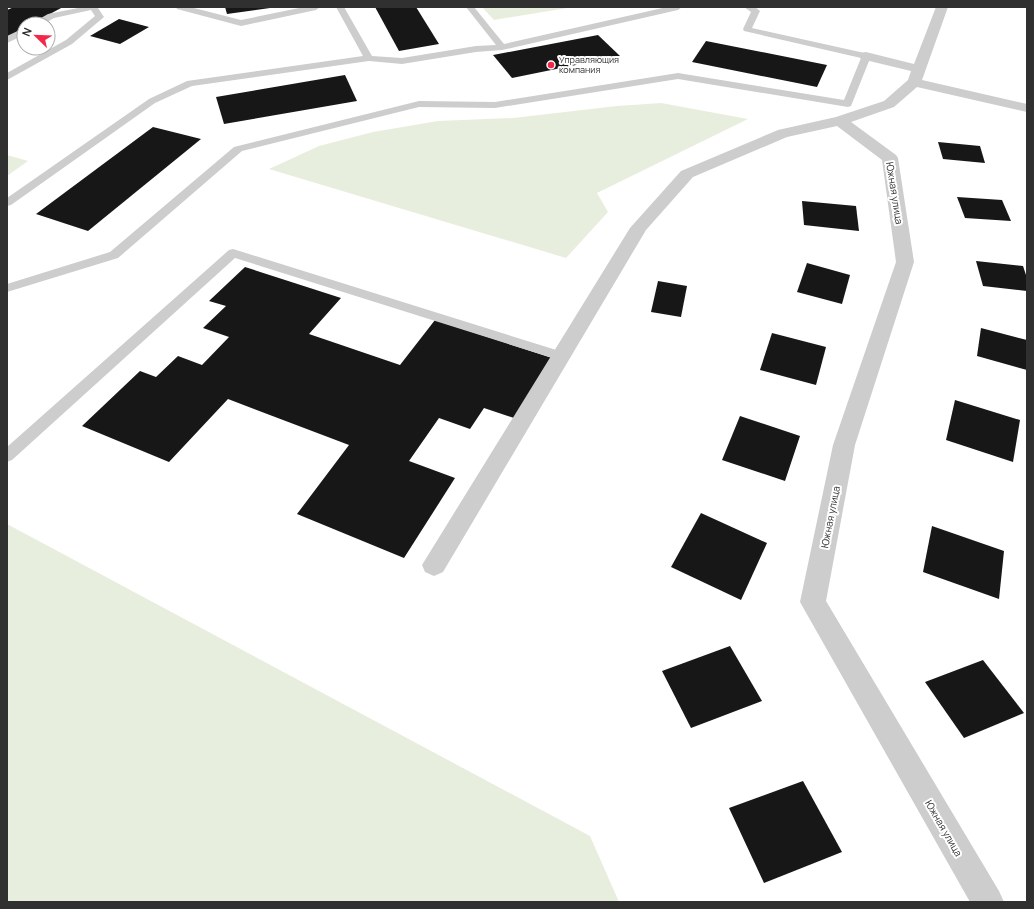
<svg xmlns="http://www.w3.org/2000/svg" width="1034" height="909" font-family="Manrope,sans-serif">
<rect width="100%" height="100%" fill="#fff"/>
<g fill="#e8eedd">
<polygon points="482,7 573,7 494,20"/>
<polygon points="661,103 748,119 597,193 608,212 566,258 269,169 319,146 373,132 438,121 513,118 617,106"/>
<polygon points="7,155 28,161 7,176"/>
<polygon points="7,524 590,836 619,902 7,902"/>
</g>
<g fill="#171717">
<polygon points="14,7 63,7 31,24 24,24 24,28 7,37 7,10"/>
<polygon points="225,7 270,7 270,8 227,14"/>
<polygon points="375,7 416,7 439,44 399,51"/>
<polygon points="119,19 149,27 120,44 90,36"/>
<polygon points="598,35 620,56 512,78 493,55"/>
<polygon points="706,41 827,65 817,87 692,62"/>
<polygon points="345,75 357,101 224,124 216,97"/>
<polygon points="153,127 201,139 88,231 36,214"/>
<polygon points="938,142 980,146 985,163 943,159"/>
<polygon points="957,197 1002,200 1011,221 965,218"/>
<polygon points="802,201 856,206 859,231 804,225"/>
<polygon points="976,261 1023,266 1027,278 1027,291 983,286"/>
<polygon points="807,263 850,275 842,304 797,292"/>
<polygon points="245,267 341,298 309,334 400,365 435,320 552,358 514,418 484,408 470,429 439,418 409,461 455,478 404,558 297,514 349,445 228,399 169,462 82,426 140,371 156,377 178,356 202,365 229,337 203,328 226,306 209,301"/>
<polygon points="658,281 687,286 681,317 651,312"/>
<polygon points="981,328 1027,340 1027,370 977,356"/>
<polygon points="772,333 826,347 816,385 760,370"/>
<polygon points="955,400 1020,420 1013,462 946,440"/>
<polygon points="740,416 800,436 785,481 722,460"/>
<polygon points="701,513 767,543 741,600 671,567"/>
<polygon points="932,526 1004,551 999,599 923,572"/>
<polygon points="730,646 762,701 691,728 662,671"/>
<polygon points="983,660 1024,713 964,738 925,682"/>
<polygon points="803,781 842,852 764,883 729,808"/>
</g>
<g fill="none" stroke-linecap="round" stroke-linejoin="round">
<g fill="#cdcdcd" fill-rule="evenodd">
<polygon points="83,7 99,7 98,8 104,17 72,44 7,80 7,73 66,40 95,16 91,10 54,18 43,24 33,24 34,22 48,14"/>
<polygon points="176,7 190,7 241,20 304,7 320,7 316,10 241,26 177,9"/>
<polygon points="336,7 344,7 372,56 402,58 476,46 496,45 466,7 474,7 504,44 667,7 682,7 678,10 502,50 476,52 402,64 369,61 192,86 155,103 11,205 7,206 7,198 149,99 187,81 363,56"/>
<polygon points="744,7 755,7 760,11 752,28 869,54 871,56 851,106 848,107 678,79 495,108 419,107 242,151 118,258 7,292 7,284 110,252 234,147 419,101 495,102 678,73 844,100 861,58 744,31 743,29 751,12"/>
<polygon points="24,28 24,35 7,43 7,36"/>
<polygon points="233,249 566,353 568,356 566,359 561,361 556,359 235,258 12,460 7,462 7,447 229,250"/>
</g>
<polygon fill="#cdcdcd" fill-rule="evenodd" points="936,7 948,7 922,80 1027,104 1027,112 917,87 894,107 851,122 896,155 898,158 914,262 855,445 826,601 999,891 1004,902 970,902 800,602 833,445 896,262 882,160 837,126 787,137 693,177 646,230 443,572 434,576 425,572 422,565 630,228 681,171 778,130 836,117 884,101 908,80 911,71 861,59 859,56 861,53 866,52 914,64"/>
</g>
<circle fill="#f32747" stroke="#fff" stroke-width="1.5" cx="551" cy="65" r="4"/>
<g text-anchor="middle" stroke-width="4" stroke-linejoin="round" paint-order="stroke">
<g font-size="9" fill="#303030" stroke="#fff" text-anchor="start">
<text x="559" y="63">Управляющия<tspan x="559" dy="10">компания</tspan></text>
</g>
<g font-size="10" fill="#303030" stroke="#fff">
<text transform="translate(895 193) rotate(81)" y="4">Южная улица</text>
<text transform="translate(830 517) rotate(-79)" y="4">Южная улица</text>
<text transform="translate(944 828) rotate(60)" y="4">Южная улица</text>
</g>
</g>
<rect width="1034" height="909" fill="none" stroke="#303030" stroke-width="16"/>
<g transform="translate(36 36) rotate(293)"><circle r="19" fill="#ffffff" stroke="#acacac"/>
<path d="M0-3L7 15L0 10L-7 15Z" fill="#f32747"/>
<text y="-6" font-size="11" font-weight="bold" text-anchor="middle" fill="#303030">N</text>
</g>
</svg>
